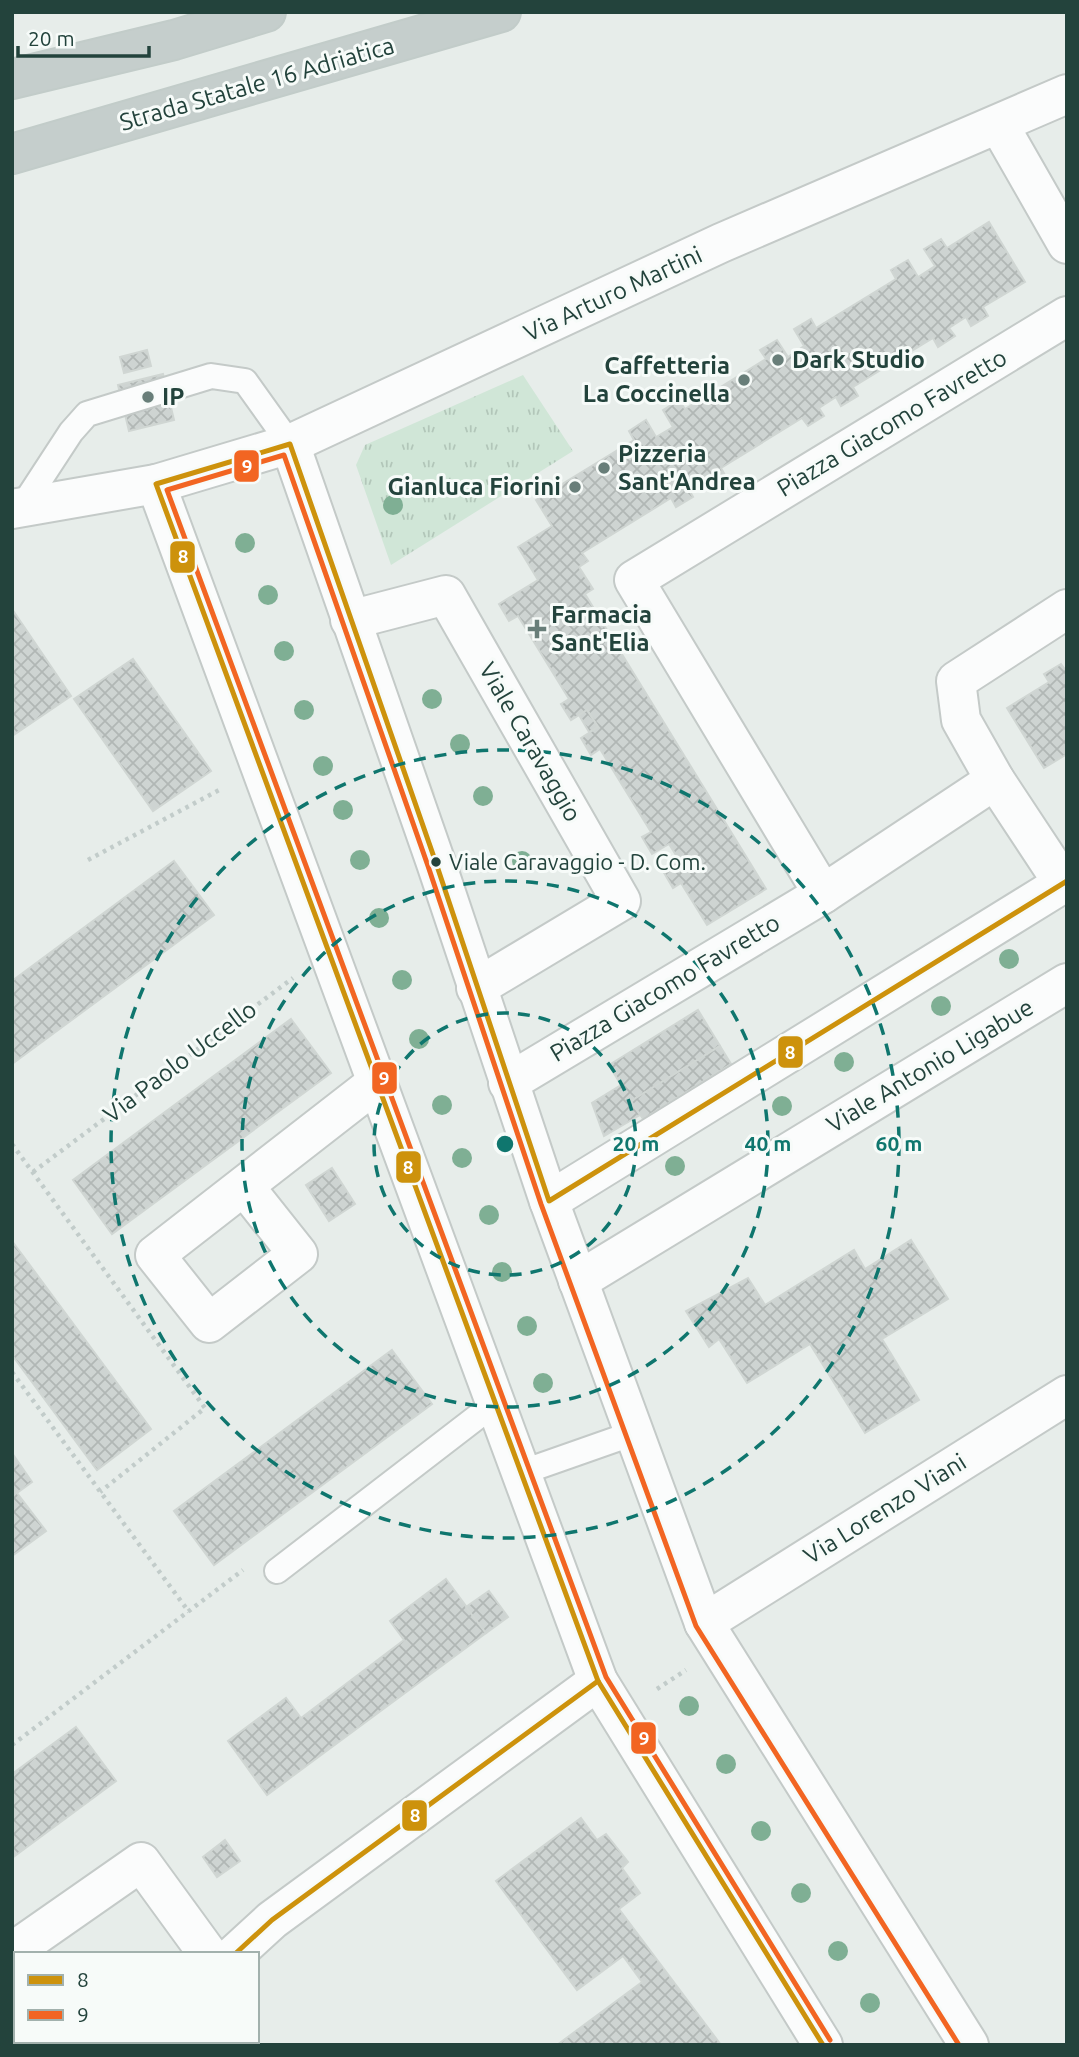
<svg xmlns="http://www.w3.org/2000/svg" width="1079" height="2057" font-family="Ubuntu,sans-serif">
<defs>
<pattern id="grass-tufts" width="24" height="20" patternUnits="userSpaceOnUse" patternTransform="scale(1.75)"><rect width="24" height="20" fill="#d0e6d7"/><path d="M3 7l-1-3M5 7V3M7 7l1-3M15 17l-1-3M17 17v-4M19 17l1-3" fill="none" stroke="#b2c6b9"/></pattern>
<pattern id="building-cross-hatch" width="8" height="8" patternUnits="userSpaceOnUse" patternTransform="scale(1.75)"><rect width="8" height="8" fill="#ced4d2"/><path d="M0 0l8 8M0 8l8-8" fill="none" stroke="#b1b7b5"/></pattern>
</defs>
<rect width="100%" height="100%" fill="#e7edea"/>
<polygon fill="url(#grass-tufts)" points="523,375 573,451 391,565 356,465 365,445"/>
<g fill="url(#building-cross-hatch)" stroke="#d0d6d3" stroke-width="2">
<polygon points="989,222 1025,282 983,307 988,316 971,326 966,317 949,328 955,336 938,347 933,338 853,387 858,396 841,406 836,397 819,408 824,416 808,426 802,418 721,468 726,477 710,487 704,478 688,488 693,497 676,507 671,498 582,553 588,561 579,567 593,589 585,594 766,889 707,925 681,883 673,888 663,871 679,860 669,844 652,854 642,837 651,832 600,749 591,755 581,738 598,727 587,710 571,720 561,704 569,699 518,616 509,621 499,604 538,580 518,547 552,526 536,500 634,440 629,431 646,420 656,437 673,427 663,410 679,400 685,409 766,359 760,350 777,340 788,357 804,346 794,329 811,319 816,328 896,279 891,270 908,260 918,277 935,266 924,249 941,239 947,248"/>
<polygon points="147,350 151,366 124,373 120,357"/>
<polygon points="163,374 174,420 129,431 118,385"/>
<polygon points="12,609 71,696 12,736"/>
<polygon points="133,659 211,771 153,811 74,699"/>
<polygon points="1061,664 1067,672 1067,754 1044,768 1007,708 1049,682 1044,674"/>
<polygon points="587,710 598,727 589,732 579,715"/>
<polygon points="174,861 214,915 12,1064 12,981"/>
<polygon points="698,1010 720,1046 631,1101 640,1115 604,1136 592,1103 621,1085 609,1065"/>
<polygon points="291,1019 331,1073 112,1234 73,1180"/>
<polygon points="720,1046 731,1064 643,1119 631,1101"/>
<polygon points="332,1168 355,1204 329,1221 306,1185"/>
<polygon points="911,1240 948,1299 882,1339 919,1400 865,1433 810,1344 747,1383 719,1339 709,1347 686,1311 748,1278 765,1305 854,1250 865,1269"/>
<polygon points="12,1241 151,1429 97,1470 12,1355"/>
<polygon points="392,1350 432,1404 214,1565 174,1511"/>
<polygon points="12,1453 32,1482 17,1493 46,1531 12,1556"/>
<polygon points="446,1579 486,1633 267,1795 228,1741 286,1698 301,1718 404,1640 390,1621"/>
<polygon points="489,1591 508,1617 486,1633 466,1607"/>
<polygon points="76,1727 116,1781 12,1858 12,1774"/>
<polygon points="581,1818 597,1840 606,1834 628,1862 622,1868 640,1893 619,1909 721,2045 557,2045 642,1982 623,1956 577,1990 496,1881"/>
<polygon points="225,1840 240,1861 217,1877 203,1857"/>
</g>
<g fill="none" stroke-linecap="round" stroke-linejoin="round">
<g stroke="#c4cac8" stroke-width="28">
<g id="service">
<polyline points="22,507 71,432 87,414 211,376 245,381 290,444"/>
<polyline points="520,1473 634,1433"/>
<polyline points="277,1571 494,1404"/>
</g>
</g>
<g stroke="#c4cac8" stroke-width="42">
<g id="minor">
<polyline points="999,125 1067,244"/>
<polyline points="290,444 436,863 549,1201 704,1623 969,2045"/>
<polyline points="156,484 598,1681 823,2045"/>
<polyline points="350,620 446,595 621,901 476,988"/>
<polyline points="995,780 823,894 634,580 1067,316"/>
<polyline points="1063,883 995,780 961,720 956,681 1067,609"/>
<polyline points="508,1083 823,894"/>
<polyline points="244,1186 298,1254 209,1323 155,1255 376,1083"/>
<polyline points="549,1201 1067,881"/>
<polyline points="578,1281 1067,983"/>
<polyline points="704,1623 1067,1395"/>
<polyline points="12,1952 141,1862 208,1954"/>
<polyline points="235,1954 272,1920 598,1681"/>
<polyline points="141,2045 144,2041"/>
</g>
</g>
<g stroke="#c4cac8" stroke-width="42">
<polyline id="tertiary" points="12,509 156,484 290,444 721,243 1067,94"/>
</g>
<g stroke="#c2ccc9" stroke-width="42">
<g id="trunk">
<polyline points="12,79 174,40 266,12"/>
<polyline points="12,154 501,12"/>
</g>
</g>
<g stroke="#c2ccca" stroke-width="4.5" stroke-dasharray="3.5 5" stroke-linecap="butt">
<polyline points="88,860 223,788"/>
<polyline points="12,1144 205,1408 100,1492"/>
<polyline points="33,1172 293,978"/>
<polyline points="12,1372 189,1612"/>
<polyline points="657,1689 686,1670"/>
<polyline points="12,1745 243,1570"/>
</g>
<use href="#service" stroke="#fbfcfc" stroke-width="24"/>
<use href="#minor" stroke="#fbfcfc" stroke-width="38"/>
<use href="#tertiary" stroke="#fbfcfc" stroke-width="38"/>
<use href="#trunk" stroke="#c5cecc" stroke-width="38"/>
<g stroke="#f7fbf9" stroke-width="10">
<g id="bus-1">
<polyline points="235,1954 272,1920 598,1681"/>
<polyline points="823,2045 598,1681 156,484 290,444 436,863 549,1201 1067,881"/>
</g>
</g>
<g stroke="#f7fbf9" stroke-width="10">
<polyline id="bus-2" points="830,2040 606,1677 167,490 284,455 428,866 541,1204 696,1626 959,2045"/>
</g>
<use href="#bus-1" stroke="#cd920c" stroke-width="5"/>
<use href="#bus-2" stroke="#f26522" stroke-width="5"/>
</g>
<g fill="#7faf94">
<circle cx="393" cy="505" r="10"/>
<circle cx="245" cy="543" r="10"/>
<circle cx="268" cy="595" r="10"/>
<circle cx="284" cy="651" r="10"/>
<circle cx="432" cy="699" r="10"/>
<circle cx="304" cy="710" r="10"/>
<circle cx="460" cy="744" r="10"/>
<circle cx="323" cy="766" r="10"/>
<circle cx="483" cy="796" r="10"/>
<circle cx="343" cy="810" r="10"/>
<circle cx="360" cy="860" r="10"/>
<circle cx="522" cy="861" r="10"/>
<circle cx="379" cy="918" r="10"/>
<circle cx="1009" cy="959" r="10"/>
<circle cx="402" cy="980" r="10"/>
<circle cx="941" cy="1006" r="10"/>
<circle cx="419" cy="1039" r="10"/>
<circle cx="844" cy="1062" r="10"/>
<circle cx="442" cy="1105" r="10"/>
<circle cx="782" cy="1106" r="10"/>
<circle cx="462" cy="1158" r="10"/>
<circle cx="675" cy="1166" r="10"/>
<circle cx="489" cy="1215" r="10"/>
<circle cx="502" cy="1272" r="10"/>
<circle cx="527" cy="1326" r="10"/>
<circle cx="543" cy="1383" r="10"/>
<circle cx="689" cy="1706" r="10"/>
<circle cx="726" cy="1764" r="10"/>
<circle cx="761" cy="1831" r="10"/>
<circle cx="801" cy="1893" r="10"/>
<circle cx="838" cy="1951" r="10"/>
<circle cx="870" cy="2003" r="10"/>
</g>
<g fill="none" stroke="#0f766e" stroke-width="3.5" stroke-dasharray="12 9">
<circle cx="505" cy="1144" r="131"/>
<circle cx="505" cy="1144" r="263"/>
<circle cx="505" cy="1144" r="394"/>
</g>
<g fill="#687e79" stroke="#f7fbf9" stroke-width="2.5">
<circle cx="778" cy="360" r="7"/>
<circle cx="744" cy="380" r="7"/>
<circle cx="148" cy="397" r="7"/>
<circle cx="604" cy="468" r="7"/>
<circle cx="575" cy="487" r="7"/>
<path d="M533.5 618.5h7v7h7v7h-7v7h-7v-7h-7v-7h7z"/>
</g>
<circle fill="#23433c" stroke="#f7fbf9" stroke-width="2.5" cx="436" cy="862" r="6"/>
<g text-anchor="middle" stroke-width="6" stroke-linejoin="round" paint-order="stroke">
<g font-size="22" fill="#23433c" stroke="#f7fbf9" text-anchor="start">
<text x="449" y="870">Viale Caravaggio - D. Com.</text>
</g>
<g font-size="24" fill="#23433c" stroke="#f7fbf9">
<text transform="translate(257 84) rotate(-16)" y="8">Strada Statale 16 Adriatica</text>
<text transform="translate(613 294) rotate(-25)" y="8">Via Arturo Martini</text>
<text transform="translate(892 423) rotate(-31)" y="8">Piazza Giacomo Favretto</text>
<text transform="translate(530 742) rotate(60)" y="8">Viale Caravaggio</text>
<text transform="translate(665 988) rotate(-31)" y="8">Piazza Giacomo Favretto</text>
<text transform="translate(180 1062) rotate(-37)" y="8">Via Paolo Uccello</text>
<text transform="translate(930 1066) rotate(-31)" y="8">Viale Antonio Ligabue</text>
<text transform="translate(885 1509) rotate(-32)" y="8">Via Lorenzo Viani</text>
</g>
<g font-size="24" font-weight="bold" fill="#23433c" stroke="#f7fbf9" text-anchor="start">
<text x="792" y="368">Dark Studio</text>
<text x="730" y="374" text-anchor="end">Caffetteria<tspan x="730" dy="28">La Coccinella</tspan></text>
<text x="162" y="405">IP</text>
<text x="618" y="462">Pizzeria<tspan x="618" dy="28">Sant'Andrea</tspan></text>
<text x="561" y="495" text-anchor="end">Gianluca Fiorini</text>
<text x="551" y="623">Farmacia<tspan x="551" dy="28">Sant'Elia</tspan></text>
</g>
</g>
<circle cx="505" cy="1144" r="10" fill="#0f766e" stroke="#f7fbf9" stroke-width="3.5"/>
<g font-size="21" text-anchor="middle" font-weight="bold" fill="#0f766e" stroke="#f7fbf9" stroke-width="6" stroke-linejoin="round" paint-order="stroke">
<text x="636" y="1151">20 m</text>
<text x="768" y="1151">40 m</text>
<text x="899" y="1151">60 m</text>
</g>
<g stroke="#f7fbf9" stroke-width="2.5">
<rect x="233" y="449" width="27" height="34" rx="7" fill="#f26522"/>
<rect x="169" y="540" width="27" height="34" rx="7" fill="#cd920c"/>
<rect x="777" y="1035" width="27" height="34" rx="7" fill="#cd920c"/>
<rect x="371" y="1061" width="27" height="34" rx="7" fill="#f26522"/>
<rect x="395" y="1150" width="27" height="34" rx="7" fill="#cd920c"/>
<rect x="630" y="1721" width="27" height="34" rx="7" fill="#f26522"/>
<rect x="401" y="1799" width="27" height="33" rx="7" fill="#cd920c"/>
</g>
<g font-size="19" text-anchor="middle" font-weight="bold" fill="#fff">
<text x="247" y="473">9</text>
<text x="183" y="563">8</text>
<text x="790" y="1059">8</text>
<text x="384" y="1085">9</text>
<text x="408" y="1174">8</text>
<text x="644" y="1745">9</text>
<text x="415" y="1822">8</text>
</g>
<rect width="1079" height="2057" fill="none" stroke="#23433c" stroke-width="28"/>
<rect x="14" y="1952" width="245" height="91" fill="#f7fbf9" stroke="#a2b1ad" stroke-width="2"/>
<rect x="28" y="1975" width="35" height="10" fill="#cd920c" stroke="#a2b1ad" stroke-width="2"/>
<text x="77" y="1987" font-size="21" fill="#23433c">8</text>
<rect x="28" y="2010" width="35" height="10" fill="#f26522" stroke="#a2b1ad" stroke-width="2"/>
<text x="77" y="2022" font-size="21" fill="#23433c">9</text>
<path d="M18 46v10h131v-10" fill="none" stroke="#23433c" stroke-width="3.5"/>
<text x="28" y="46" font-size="21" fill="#23433c" stroke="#f7fbf9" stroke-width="5" paint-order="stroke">20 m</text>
</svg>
